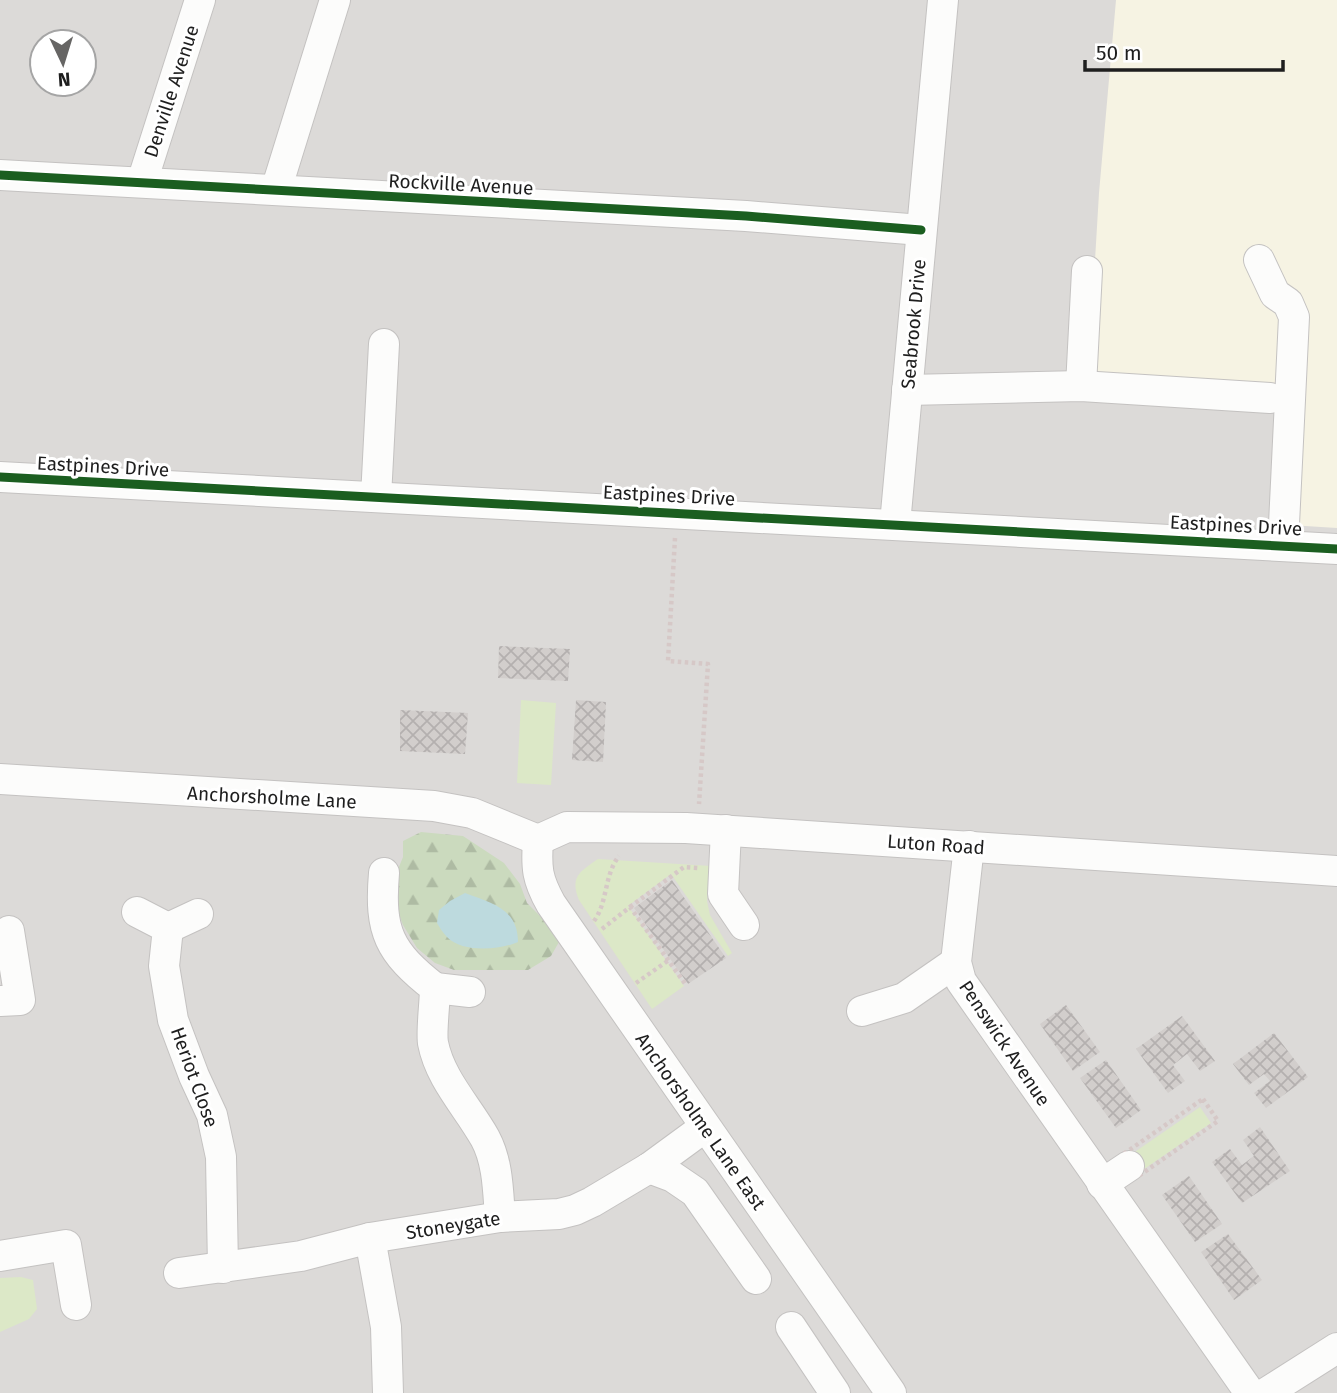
<svg xmlns="http://www.w3.org/2000/svg" width="1337" height="1393" font-family="'Fira Sans',sans-serif">
<defs>
<pattern id="forest-firs" width="22" height="20" patternUnits="userSpaceOnUse" patternTransform="scale(1.75)"><rect width="22" height="20" fill="#cbdabe"/><path d="M5 1l3.5 6h-7zM16 11l3.5 6h-7z" fill="#aebba3"/></pattern>
<pattern id="building-cross-hatch" width="8" height="8" patternUnits="userSpaceOnUse" patternTransform="scale(1.75)"><rect width="8" height="8" fill="#d2cecc"/><path d="M0 0l8 8M0 8l8-8" fill="none" stroke="#b4b0af"/></pattern>
</defs>
<rect width="100%" height="100%" fill="#edeae7"/>
<path fill="#dcdad8" fill-rule="evenodd" d="M0 0H1337V1393H0ZM42 42H84V84H42Z"/>
<polygon fill="#f6f3e3" points="1116,0 1337,0 1337,528 1273,524 1280,389 1088,378 1099,193"/>
<g fill="#dce8c7">
<polygon points="521,700 556,703 551,785 517,783"/>
<path d="M598 859 711 866 707 901 710 915 732 953 728 956 671 874 628 906 684 986 652 1009 579 900C570 877 579 872 598 859Z"/>
<polygon points="1200,1107 1211,1123 1137,1174 1126,1158"/>
<polygon points="21,1277 33,1280 37,1309 29,1319 0,1332 0,1278"/>
</g>
<polygon fill="url(#forest-firs)" points="421,832 463,836 504,863 520,884 527,903 548,924 559,942 551,956 528,970 454,970 435,963 417,948 403,925 395,904 394,879 403,857 403,841"/>
<path fill="#bddade" d="M465 893C492 903 518 909 518 942 500 950 462 953 447 937 443 933 440 928 437 923L439 910 450 901Z"/>
<g fill="url(#building-cross-hatch)">
<polygon points="499,646 570,649 568,681 498,678"/>
<polygon points="576,700 606,702 603,762 572,760"/>
<polygon points="400,710 468,713 465,754 400,751"/>
<polygon points="672,880 726,958 688,984 634,908"/>
<polygon points="1066,1005 1100,1052 1073,1071 1040,1024"/>
<polygon points="1182,1016 1215,1061 1200,1071 1187,1054 1173,1065 1185,1081 1168,1093 1136,1049"/>
<polygon points="1274,1033 1308,1077 1266,1108 1254,1093 1270,1081 1264,1074 1249,1085 1233,1064"/>
<polygon points="1106,1060 1141,1110 1116,1128 1080,1078"/>
<polygon points="1260,1127 1290,1171 1242,1203 1212,1162 1230,1149 1242,1165 1254,1156 1243,1140"/>
<polygon points="1189,1176 1222,1224 1195,1242 1162,1195"/>
<polygon points="1228,1234 1262,1280 1234,1300 1201,1252"/>
</g>
<g fill="none" stroke-linecap="round" stroke-linejoin="round">
<g stroke="#c4c2c1" stroke-width="32">
<g id="minor">
<polyline points="0,175 746,216 921,230"/>
<polyline points="142,182 200,0"/>
<polyline points="276,190 335,0"/>
<polyline points="1259,260 1275,294 1288,303 1294,317 1283,545"/>
<polyline points="1081,386 1087,271"/>
<polyline points="907,390 1081,386 1270,398"/>
<polyline points="0,477 1337,549"/>
<polyline points="376,497 384,344"/>
<polyline points="895,524 943,0"/>
<polyline points="0,779 434,806 472,813 538,840"/>
<polyline points="726,830 723,894 744,925"/>
<polyline points="538,840 567,827 686,828 1337,871"/>
<path d="M538 840C536 868 537 879 551 904L891 1393"/>
<polyline points="969,846 956,962 961,981 1250,1393"/>
<path d="M384 873C379 932 389 952 435 988 435 1002 431 1032 433 1043 440 1079 467 1106 485 1138 498 1162 498 1191 500 1217"/>
<polyline points="137,912 168,928 164,966 173,1020 194,1076 212,1115 221,1157 223,1268"/>
<polyline points="168,928 198,914"/>
<polyline points="435,988 470,992"/>
<polyline points="0,1001 20,1000 9,931"/>
<polyline points="862,1011 904,998 956,962"/>
<polyline points="649,1168 673,1177 695,1192 756,1279"/>
<polyline points="1102,1184 1129,1166"/>
<polyline points="370,1238 386,1327 388,1393"/>
<polyline points="0,1256 66,1245 76,1305"/>
<polyline points="179,1273 301,1256 370,1238 500,1217 559,1214 575,1210 592,1202 649,1168 705,1127"/>
<polyline points="791,1327 835,1393"/>
<polyline points="1266,1393 1337,1348"/>
</g>
</g>
<g stroke="#d6c8c7" stroke-width="4.5" stroke-dasharray="3.5 3.5" stroke-linecap="butt">
<polyline points="675,538 668,661 708,664 699,804"/>
<polyline points="630,907 684,867 699,868"/>
<path d="M594 921C608 902 604 875 619 856"/>
<polyline points="602,929 630,907 686,985"/>
<polyline points="636,983 669,960"/>
<polygon points="1203,1099 1218,1121 1137,1177 1122,1155"/>
</g>
<use href="#minor" stroke="#fcfcfb" stroke-width="30"/>
<g stroke="#fff" stroke-width="13">
<g id="cycleway">
<polyline points="0,175 746,216 921,230"/>
<polyline points="0,477 1337,549"/>
</g>
</g>
<use href="#cycleway" stroke="#1b5e20" stroke-width="9"/>
</g>
<g text-anchor="middle" stroke-width="6" stroke-linejoin="round" paint-order="stroke">
<g font-size="19" fill="#1e1e1e" stroke="#fff">
<text transform="translate(171 91) rotate(-72)" y="7">Denville Avenue</text>
<text transform="translate(461 184) rotate(3)" y="7">Rockville Avenue</text>
<text transform="translate(913 324) rotate(-85)" y="7">Seabrook Drive</text>
<text transform="translate(103 466) rotate(3)" y="7">Eastpines Drive</text>
<text transform="translate(669 495) rotate(3)" y="7">Eastpines Drive</text>
<text transform="translate(1236 525) rotate(3)" y="7">Eastpines Drive</text>
<text transform="translate(272 797) rotate(3)" y="7">Anchorsholme Lane</text>
<text transform="translate(936 844) rotate(4)" y="7">Luton Road</text>
<text transform="translate(1005 1043) rotate(56)" y="7">Penswick Avenue</text>
<text transform="translate(195 1077) rotate(70)" y="7">Heriot Close</text>
<text transform="translate(701 1121) rotate(55)" y="7">Anchorsholme Lane East</text>
<text transform="translate(453 1225) rotate(-9)" y="7">Stoneygate</text>
</g>
</g>
<g transform="translate(63 63) rotate(176)"><circle r="33" fill="#ffffff" stroke="#a5a5a5" stroke-width="2"/>
<path d="M0-5L12 26L0 18L-12 26Z" fill="#666564"/>
<text y="-10" font-size="19" font-weight="bold" text-anchor="middle" fill="#1e1e1e">N</text>
</g>
<path d="M1085 60v10h198v-10" fill="none" stroke="#1e1e1e" stroke-width="3.5"/>
<text x="1096" y="60" font-size="21" fill="#1e1e1e" stroke="#ffffff" stroke-width="5" paint-order="stroke">50 m</text>
</svg>
